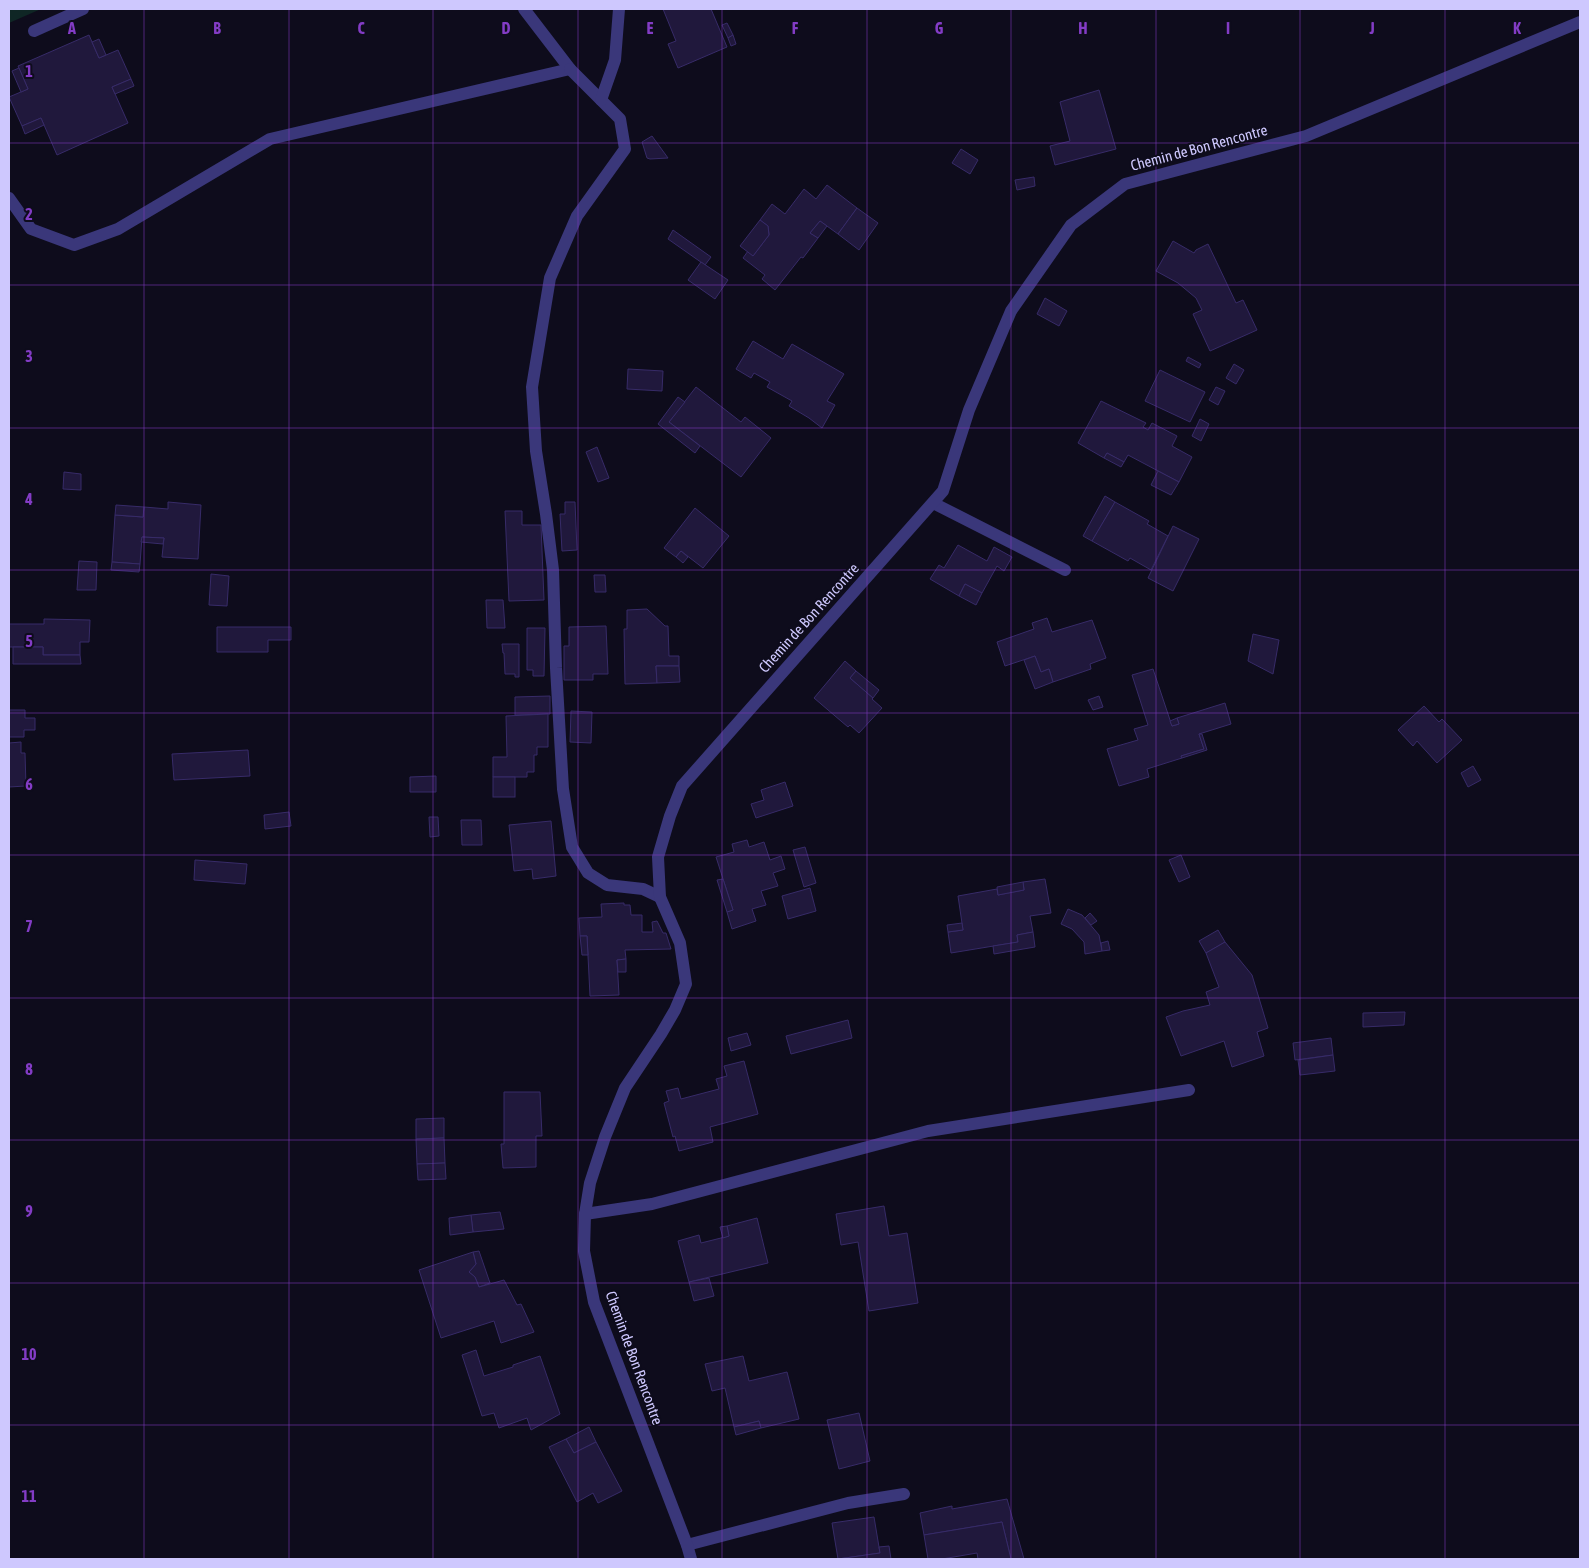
<svg xmlns="http://www.w3.org/2000/svg" width="1589" height="1568" font-family="'Asap Condensed',sans-serif">
<rect width="100%" height="100%" fill="#0e0c1c"/>
<polygon fill="#0f2625" points="9,9 41,9 9,23"/>
<g fill="#20183c" stroke="#372b68">
<polygon points="663,9 711,9 727,47 678,68 668,44 676,41"/>
<polygon points="727,23 733,35 728,38 722,25"/>
<polygon points="89,35 99,58 118,50 131,79 112,87 128,123 57,155 41,118 22,126 9,97 28,89 18,66"/>
<polygon points="733,35 736,44 731,46 728,38"/>
<polygon points="99,39 106,55 99,58 92,42"/>
<polygon points="19,68 28,89 21,92 12,71"/>
<polygon points="131,79 134,86 115,94 112,87"/>
<polygon points="1099,90 1116,149 1055,165 1050,146 1070,141 1060,102"/>
<polygon points="41,118 44,125 25,134 22,126"/>
<polygon points="652,136 668,158 650,159 647,158 642,142"/>
<polygon points="961,149 978,160 970,174 952,163"/>
<polygon points="1034,177 1035,186 1017,190 1015,180"/>
<polygon points="827,185 857,208 838,234 820,221 810,233 818,238 803,258 801,257 775,290 762,279 765,275 743,258 748,251 753,256 769,235 768,226 760,220 772,204 785,214 804,189 816,199"/>
<polygon points="857,208 878,223 859,250 838,234"/>
<polygon points="760,220 768,226 769,235 753,256 740,246"/>
<polygon points="820,221 827,226 818,238 810,233"/>
<polygon points="673,230 711,257 705,265 668,239"/>
<polygon points="1173,241 1194,253 1196,250 1208,244 1236,303 1243,300 1257,330 1210,351 1193,314 1202,310 1196,298 1178,283 1156,271"/>
<polygon points="701,262 728,280 715,299 688,280"/>
<polygon points="1045,298 1067,311 1059,326 1037,314"/>
<polygon points="753,341 783,359 792,344 844,374 827,401 835,405 822,428 809,418 789,406 792,401 767,387 770,382 754,373 751,378 736,369"/>
<polygon points="1188,357 1201,364 1199,368 1186,361"/>
<polygon points="1234,364 1244,370 1236,384 1226,378"/>
<polygon points="628,369 663,371 662,391 627,389"/>
<polygon points="1160,370 1205,392 1190,422 1145,401"/>
<polygon points="696,387 741,422 745,417 771,438 741,477 669,422"/>
<polygon points="1216,387 1225,391 1218,405 1209,400"/>
<polygon points="678,397 685,402 669,422 700,446 695,453 658,424"/>
<polygon points="1101,401 1146,423 1143,427 1148,430 1152,423 1177,436 1172,446 1192,457 1179,482 1128,455 1124,462 1107,453 1104,458 1078,443"/>
<polygon points="1200,419 1209,424 1201,441 1192,436"/>
<polygon points="597,447 609,478 598,482 586,452"/>
<polygon points="1107,453 1124,462 1121,467 1104,458"/>
<polygon points="1158,471 1179,482 1171,495 1151,485"/>
<polygon points="64,472 81,474 81,490 63,489"/>
<polygon points="1105,496 1115,502 1092,541 1083,536"/>
<polygon points="168,502 201,505 198,559 162,557 164,538 142,537 140,564 112,562 115,515 143,517 144,507 168,509"/>
<polygon points="565,502 575,502 577,550 562,551 560,514 565,514"/>
<polygon points="1115,502 1149,521 1147,524 1168,536 1151,570 1130,558 1128,561 1092,541"/>
<polygon points="116,505 144,507 143,517 115,515"/>
<polygon points="695,508 729,536 703,568 681,551 676,557 664,548"/>
<polygon points="505,511 522,511 522,525 541,525 544,600 509,601"/>
<polygon points="1173,526 1199,539 1173,591 1148,578"/>
<polygon points="142,537 164,538 163,544 141,542"/>
<polygon points="958,545 987,561 994,547 1012,557 1004,571 997,566 982,593 965,584 959,596 930,579 939,565 944,568"/>
<polygon points="681,551 688,557 683,563 676,557"/>
<polygon points="79,561 97,562 96,590 77,590"/>
<polygon points="112,562 140,564 139,572 111,570"/>
<polygon points="211,574 229,576 227,606 209,605"/>
<polygon points="594,575 605,575 606,592 595,592"/>
<polygon points="965,584 982,593 976,605 959,596"/>
<polygon points="486,600 503,600 505,628 487,628"/>
<polygon points="647,609 665,626 668,626 669,656 679,656 679,666 656,666 657,683 625,684 624,629 627,629 627,610"/>
<polygon points="1047,618 1052,632 1092,620 1106,658 1090,664 1091,669 1053,682 1049,669 1041,672 1035,656 1005,666 997,642 1034,629 1032,623"/>
<polygon points="44,619 90,620 89,642 80,642 80,655 43,655 43,647 9,647 9,624 44,624"/>
<polygon points="606,626 608,674 593,674 593,680 564,680 564,646 569,646 569,627"/>
<polygon points="217,627 291,627 291,640 268,640 268,652 217,652"/>
<polygon points="527,628 545,628 544,676 533,676 533,670 527,670"/>
<polygon points="1253,634 1279,640 1273,674 1248,661"/>
<polygon points="502,644 519,644 519,677 515,677 515,674 505,674 504,653 503,653"/>
<polygon points="13,647 43,647 43,655 80,655 81,664 13,664"/>
<polygon points="1035,656 1041,672 1049,669 1053,682 1035,689 1024,660"/>
<polygon points="845,661 856,671 850,678 873,698 872,699 882,708 859,733 850,725 848,727 814,698"/>
<polygon points="656,666 679,666 680,682 657,683"/>
<polygon points="1153,669 1172,726 1179,724 1177,718 1225,703 1231,724 1199,734 1204,749 1181,756 1182,758 1147,769 1149,777 1119,786 1107,749 1138,740 1134,729 1148,725 1132,675"/>
<polygon points="856,671 879,690 873,698 850,678"/>
<polygon points="550,696 550,714 515,715 515,697"/>
<polygon points="1099,696 1103,707 1093,710 1088,700"/>
<polygon points="1424,706 1439,722 1442,719 1462,740 1437,763 1417,741 1413,746 1398,730"/>
<polygon points="9,710 25,710 25,718 35,718 35,730 24,730 24,737 9,737"/>
<polygon points="571,711 592,712 591,743 570,742"/>
<polygon points="548,714 548,747 537,747 537,755 534,755 534,772 527,772 527,777 493,777 493,757 507,757 506,716"/>
<polygon points="1177,718 1179,724 1172,726 1170,721"/>
<polygon points="1199,734 1202,734 1207,750 1182,758 1181,756 1204,749"/>
<polygon points="21,742 21,753 25,753 26,786 9,787 9,743"/>
<polygon points="248,750 250,776 174,780 172,754"/>
<polygon points="1473,766 1481,780 1468,787 1461,773"/>
<polygon points="436,776 436,792 410,792 410,777"/>
<rect x="493" y="777" width="22" height="20"/>
<polygon points="785,782 793,806 756,818 751,804 764,800 761,790"/>
<polygon points="289,812 291,826 265,829 264,815"/>
<polygon points="429,817 438,817 439,836 430,837"/>
<polygon points="461,820 481,820 482,845 462,845"/>
<polygon points="551,821 556,876 533,879 532,869 514,871 509,825"/>
<polygon points="747,840 749,847 764,842 770,860 781,856 785,869 773,873 778,886 761,891 766,905 752,909 756,921 732,929 727,912 733,910 716,857 734,852 732,844"/>
<polygon points="805,847 816,883 804,887 793,850"/>
<polygon points="1181,855 1190,877 1179,882 1169,860"/>
<polygon points="195,860 247,864 245,884 194,880"/>
<polygon points="723,879 733,910 727,912 717,880"/>
<polygon points="1045,879 1051,913 1030,916 1033,932 1017,935 1018,942 951,953 948,932 963,930 958,896 997,889 998,895 1024,890 1023,882"/>
<polygon points="1023,882 1024,890 998,895 997,887"/>
<polygon points="810,888 816,911 788,919 782,896"/>
<polygon points="624,903 624,905 630,905 631,915 642,915 642,932 653,932 652,922 657,921 663,933 666,933 671,949 625,950 626,959 617,960 619,995 590,996 587,936 580,936 579,918 602,917 601,904"/>
<polygon points="1068,909 1082,915 1099,935 1102,951 1085,954 1084,942 1072,929 1061,924"/>
<polygon points="1090,913 1097,921 1091,925 1085,918"/>
<polygon points="962,923 963,930 948,932 947,925"/>
<polygon points="1218,930 1225,942 1206,953 1199,941"/>
<polygon points="1033,932 1035,947 994,954 993,946 1018,942 1017,935"/>
<polygon points="580,936 587,936 588,955 582,955"/>
<polygon points="1108,941 1110,950 1102,951 1101,943"/>
<polygon points="1225,942 1252,975 1268,1028 1257,1032 1264,1056 1232,1067 1224,1041 1181,1056 1166,1017 1183,1011 1210,1005 1206,992 1219,987 1206,953"/>
<polygon points="626,959 626,972 618,972 617,960"/>
<polygon points="1405,1012 1404,1025 1363,1027 1363,1013"/>
<polygon points="848,1020 852,1038 791,1054 786,1036"/>
<polygon points="747,1033 751,1045 731,1051 728,1038"/>
<polygon points="1331,1038 1333,1055 1295,1060 1293,1043"/>
<polygon points="1333,1055 1335,1071 1300,1075 1298,1060"/>
<polygon points="744,1061 758,1114 710,1127 713,1142 679,1151 675,1136 673,1137 664,1103 669,1101 666,1091 678,1088 681,1099 719,1089 716,1079 727,1076 724,1066"/>
<polygon points="504,1092 540,1092 542,1136 536,1136 536,1167 503,1168 501,1144 504,1144"/>
<polygon points="444,1118 444,1138 416,1139 416,1119"/>
<polygon points="444,1138 445,1163 417,1164 416,1139"/>
<polygon points="445,1163 446,1179 418,1180 417,1164"/>
<polygon points="884,1206 889,1236 907,1233 918,1303 869,1311 858,1242 841,1245 836,1214"/>
<polygon points="500,1212 504,1229 473,1232 471,1215"/>
<polygon points="471,1215 473,1232 450,1235 449,1218"/>
<polygon points="757,1218 768,1263 689,1282 678,1241 699,1235 701,1243 729,1236 727,1226"/>
<polygon points="727,1226 729,1236 723,1238 720,1227"/>
<polygon points="479,1251 490,1283 479,1287 475,1277 469,1272 476,1264 473,1252"/>
<polygon points="473,1252 476,1264 469,1272 475,1277 479,1287 504,1280 517,1305 521,1304 534,1332 501,1343 494,1321 441,1338 419,1270"/>
<polygon points="709,1278 714,1296 694,1301 689,1282"/>
<polygon points="476,1350 484,1376 513,1367 513,1365 540,1356 560,1414 531,1430 527,1418 499,1428 494,1413 482,1416 462,1355"/>
<polygon points="743,1356 749,1381 787,1372 799,1419 761,1428 759,1421 734,1427 725,1388 712,1391 705,1364"/>
<polygon points="859,1413 870,1461 839,1469 827,1420"/>
<polygon points="759,1421 761,1428 736,1435 734,1427"/>
<polygon points="589,1427 596,1442 574,1453 566,1439"/>
<polygon points="566,1439 574,1453 596,1442 622,1491 598,1503 593,1493 577,1502 549,1447"/>
<polygon points="1007,1499 1024,1559 1011,1559 1002,1522 924,1535 920,1513 952,1506 952,1509"/>
<polygon points="874,1517 880,1553 838,1559 832,1523"/>
<polygon points="1002,1522 1011,1559 978,1559 977,1553 942,1559 928,1559 924,1535"/>
<polygon points="889,1546 891,1559 838,1559 880,1553 879,1547"/>
</g>
<g fill="none" stroke-linecap="round" stroke-linejoin="round">
<g stroke="#3a377a" stroke-width="12">
<polyline points="34,31 83,9"/>
<polyline points="9,198 31,229 74,245 118,229 270,139 570,69 524,9"/>
<polyline points="933,503 1065,570"/>
<polyline points="585,1214 652,1204 928,1131 1189,1090"/>
<polyline points="687,1545 848,1503 904,1494"/>
</g>
<g stroke="#3a377a" stroke-width="12">
<polyline points="570,69 620,119 625,149 577,216 550,278 532,387 536,451 546,514 553,570 556,668 563,789 572,847 588,873 607,885 643,889 660,897"/>
<polyline points="601,100 615,60 619,9"/>
<polyline points="691,1559 687,1545 594,1302 584,1251 585,1214 590,1183 605,1137 625,1088 661,1034 675,1010 686,984 680,943 660,897 658,857 670,816 682,786 943,491 969,410 1011,311 1071,225 1125,184 1306,136 1580,22"/>
</g>
</g>
<path fill="none" stroke="#833cc5" stroke-width="1" stroke-opacity="0.55" d="M144 9V1559M289 9V1559M433 9V1559M578 9V1559M722 9V1559M867 9V1559M1011 9V1559M1156 9V1559M1300 9V1559M1445 9V1559M9 143H1580M9 285H1580M9 428H1580M9 570H1580M9 713H1580M9 855H1580M9 998H1580M9 1140H1580M9 1283H1580M9 1425H1580"/>
<g text-anchor="middle" stroke-width="4" stroke-linejoin="round" paint-order="stroke">
<g font-size="15" fill="#cec8fe" stroke="#0e0c1c">
<text transform="translate(1199 148) rotate(-15)" y="5">Chemin de Bon Rencontre</text>
<text transform="translate(809 618) rotate(-48)" y="5">Chemin de Bon Rencontre</text>
<text transform="translate(634 1358) rotate(70)" y="5">Chemin de Bon Rencontre</text>
</g>
</g>
<g font-size="16" text-anchor="middle" font-weight="bold" fill="#833cc5" stroke="#0e0c1c" stroke-width="4" stroke-linejoin="round" paint-order="stroke">
<text x="72" y="34">A</text>
<text x="217" y="34">B</text>
<text x="361" y="34">C</text>
<text x="506" y="34">D</text>
<text x="650" y="34">E</text>
<text x="795" y="34">F</text>
<text x="939" y="34">G</text>
<text x="1083" y="34">H</text>
<text x="1228" y="34">I</text>
<text x="1372" y="34">J</text>
<text x="1517" y="34">K</text>
<text x="29" y="77">1</text>
<text x="29" y="220">2</text>
<text x="29" y="362">3</text>
<text x="29" y="505">4</text>
<text x="29" y="647">5</text>
<text x="29" y="790">6</text>
<text x="29" y="932">7</text>
<text x="29" y="1075">8</text>
<text x="29" y="1217">9</text>
<text x="29" y="1360">10</text>
<text x="29" y="1502">11</text>
</g>
<rect width="1589" height="1568" fill="none" stroke="#cec8fe" stroke-width="20"/>
</svg>
